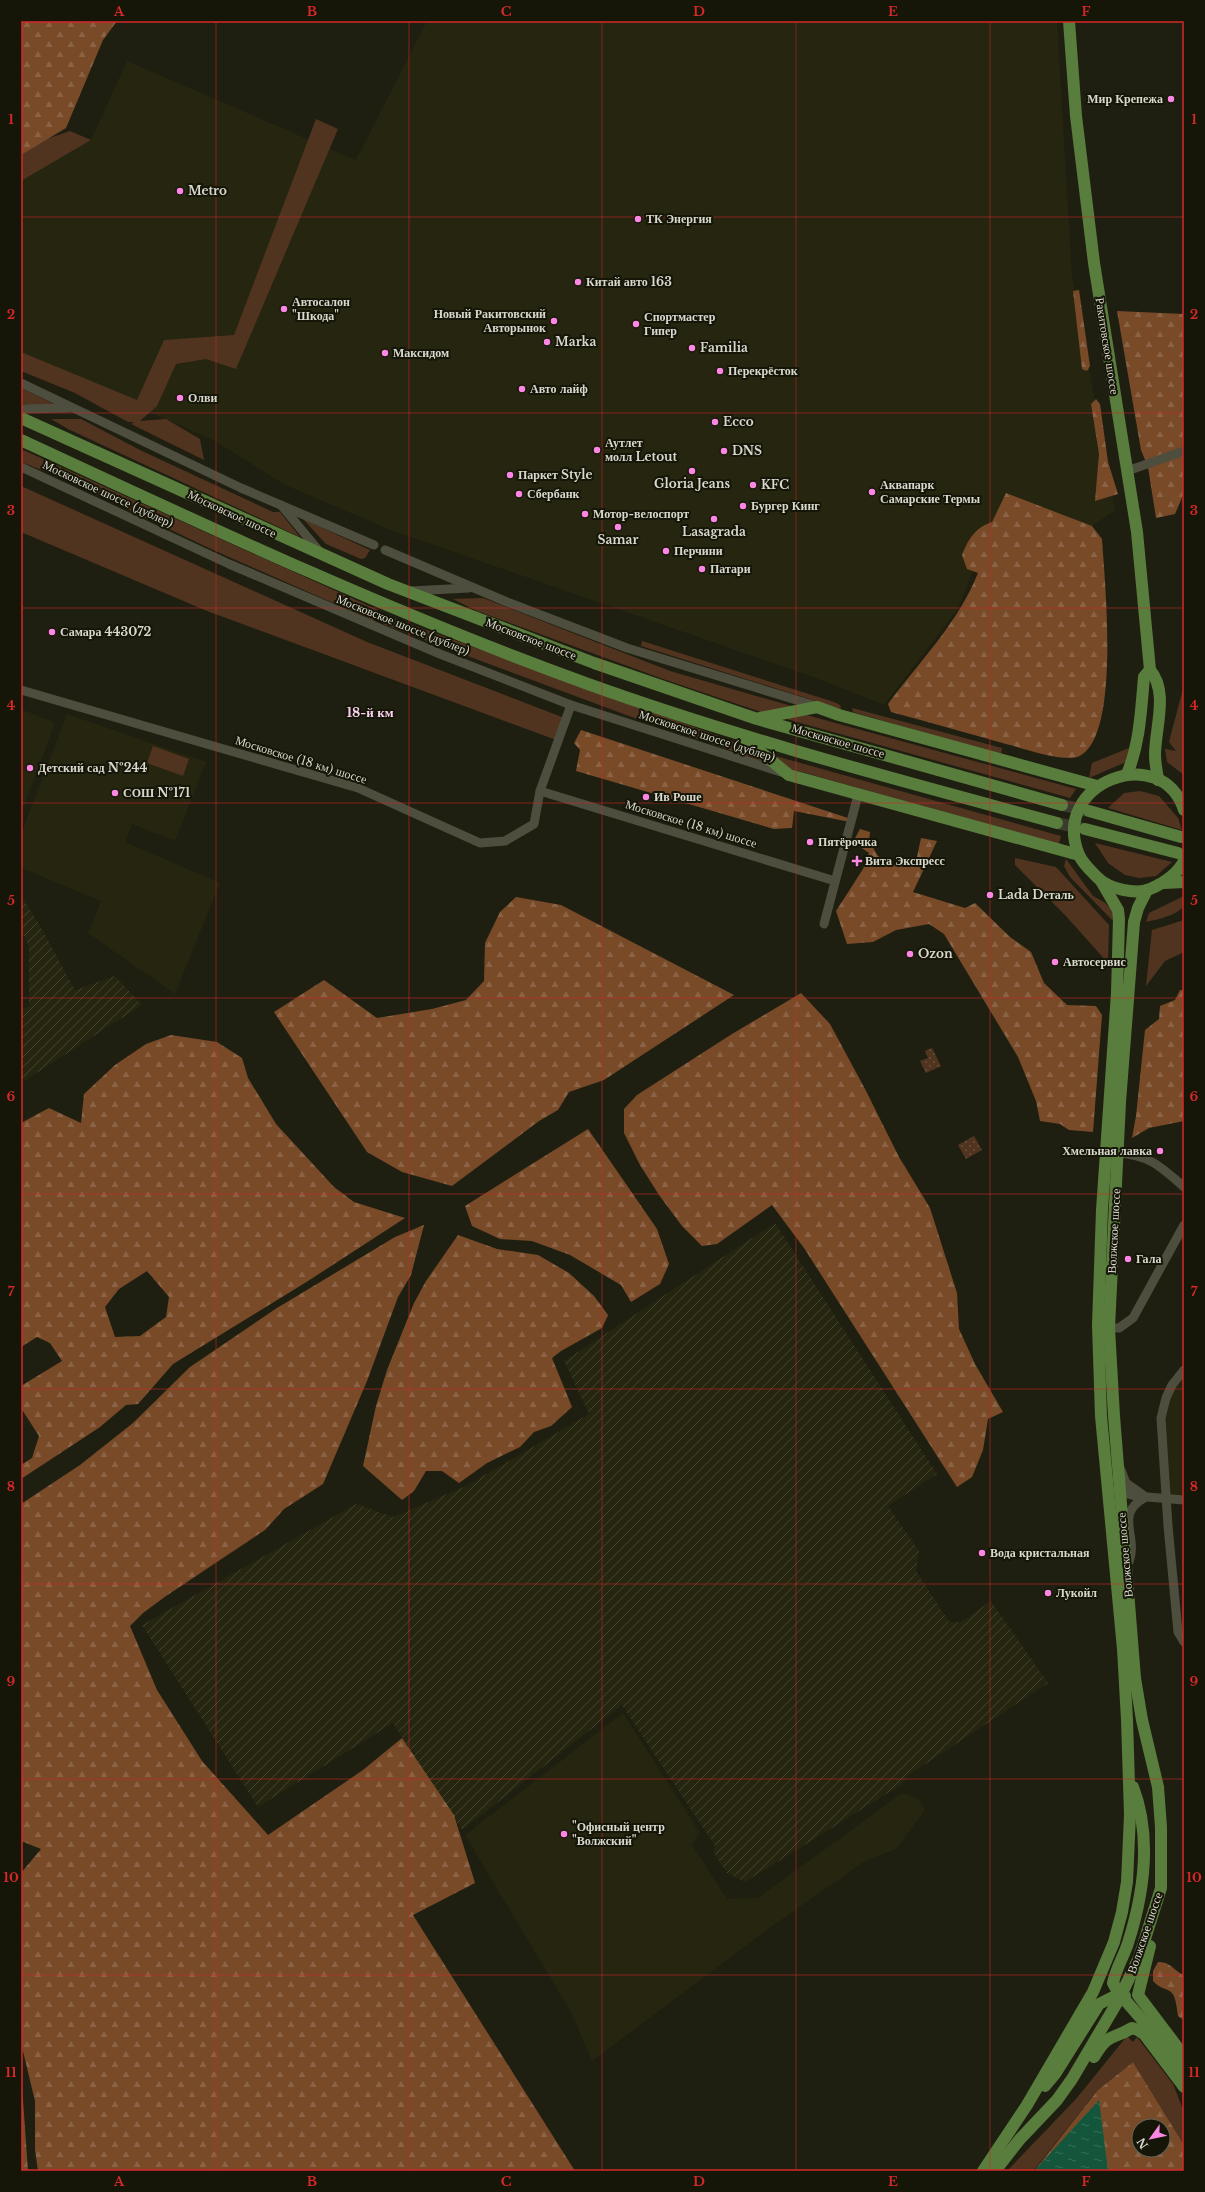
<svg xmlns="http://www.w3.org/2000/svg" width="1205" height="2192" font-family="'Libre Baskerville',serif">
<defs>
<pattern id="industrial-furrows" width="10" height="10" patternUnits="userSpaceOnUse"><rect width="10" height="10" fill="#252510"/><path d="M-1 1l2-2M0 10L10 0M9 11l2-2" fill="none" stroke="#444432"/></pattern>
<pattern id="forest-firs" width="22" height="20" patternUnits="userSpaceOnUse"><rect width="22" height="20" fill="#784a28"/><path d="M5 1l3.5 6h-7zM16 11l3.5 6h-7z" fill="#8a6346"/></pattern>
<pattern id="park-dots" width="8" height="8" patternUnits="userSpaceOnUse"><rect width="8" height="8" fill="#51341f"/><path d="M2 2h.1M6 6h.1" fill="none" stroke="#69513e" stroke-width="1.8" stroke-linecap="round"/></pattern>
<pattern id="water-ripples" width="26" height="14" patternUnits="userSpaceOnUse"><rect width="26" height="14" fill="#14563c"/><path d="M2 4q2-2 4 0t4 0M15 11q2-2 4 0t4 0" fill="none" stroke="#356e57"/></pattern>
</defs>
<rect width="100%" height="100%" fill="#1f1f11"/>
<g fill="#252510">
<polygon points="427,21 1057,21 1072,276 1115,510 1092,526 1006,493 992,522 958,609 884,705 813,677 388,529 285,485 215,441 21,355 21,181 91,140 127,61 356,160"/>
<polygon points="21,709 55,723 21,814"/>
<polygon points="67,714 206,762 175,841 132,824 125,842 220,883 175,994 88,933 101,901 21,868 21,834"/>
<polygon points="1184,1373 1184,1502 1166,1498 1161,1418 1172,1385"/>
<polygon points="623,1713 700,1833 692,1845 727,1899 758,1898 902,1793 919,1799 925,1810 896,1849 865,1861 768,1929 592,2061 572,2014 465,1835"/>
</g>
<g fill="url(#industrial-furrows)">
<polygon points="21,895 43,931 75,990 115,976 142,1005 21,1083 21,1011 29,1006 29,947 21,930"/>
<polygon points="775,1223 937,1474 888,1506 919,1551 916,1571 949,1622 961,1622 991,1601 1048,1683 909,1775 902,1784 745,1882 727,1873 713,1852 715,1846 622,1705 462,1830 393,1723 258,1807 142,1625 356,1504 393,1517 466,1486 589,1414 564,1361"/>
</g>
<g fill="#51341f">
<polygon points="316,119 338,129 236,369 206,359 176,364 157,406 140,421 166,419 200,439 204,460 131,424 134,422 128,422 75,393 21,371 21,352 137,400 164,340 234,335"/>
<polygon points="70,131 91,140 21,181 21,148"/>
<polygon points="21,388 60,407 21,404"/>
<polygon points="51,419 81,419 142,451 273,512 280,512 300,537 68,429"/>
<polygon points="21,449 378,610 374,621 211,549 60,477 21,462"/>
<polygon points="21,486 367,642 567,719 559,741 207,611 21,532"/>
<polygon points="303,519 370,550 365,558 361,559 326,544"/>
<polygon points="483,598 670,671 798,708 761,712 663,679 477,611 453,599"/>
<polygon points="385,615 746,746 777,769 730,750 629,716 409,634 383,624"/>
<polygon points="642,641 834,702 840,705 841,709 641,646"/>
<polygon points="1184,685 1184,775 1167,762 1165,749 1176,751 1169,742"/>
<polygon points="852,708 1002,748 1001,755 853,712"/>
<polygon points="799,713 1076,789 1070,798 779,717"/>
<polygon points="153,746 189,759 183,776 147,763"/>
<polygon points="1134,746 1133,759 1089,778 1092,763"/>
<polygon points="772,755 1061,836 1059,844 791,769"/>
<polygon points="1140,791 1159,796 1178,818 1182,830 1108,808 1124,793"/>
<polygon points="1095,843 1172,862 1156,876 1139,878 1125,875 1108,863"/>
<polygon points="1015,858 1056,867 1109,925 1108,963 1065,915 1015,865"/>
<polygon points="1066,859 1093,896 1104,902 1119,916 1115,923 1070,877 1064,866"/>
<path d="M1184 896C1184 898 1185 903 1184 905 1180 915 1155 920 1146 922L1149 913Z"/>
<polygon points="1184,920 1184,952 1165,961 1146,986 1152,930"/>
<polygon points="1127,2036 1133,2042 1137,2037 1173,2084 1184,2112 1184,2145 1133,2062 1098,2090 1033,2171 1007,2171 1076,2099"/>
</g>
<g fill="url(#forest-firs)" fill-rule="evenodd">
<polygon points="21,21 117,21 103,40 66,128 21,155"/>
<polygon points="1079,290 1090,366 1087,371 1082,369 1073,291"/>
<polygon points="1117,311 1184,314 1184,493 1175,514 1156,518 1148,467 1141,450"/>
<polygon points="1096,399 1100,404 1108,462 1118,494 1095,501 1099,454 1091,404"/>
<path d="M1006 493 1092 526 1102 539C1104 575 1124 756 1071 758 1049 758 1026 749 1006 744 967 733 929 722 891 712L888 704C920 661 958 623 978 573L967 569 962 555C969 538 975 528 992 522Z"/>
<polygon points="581,730 851,819 850,822 794,811 792,828 774,829 576,771 580,750 574,743"/>
<polygon points="860,829 870,832 869,841 878,856 893,865 917,857 921,838 937,841 913,892 965,908 975,903 1010,937 1031,952 1044,983 1067,1005 1096,1006 1102,1015 1093,1132 1069,1130 1060,1124 1040,1121 1036,1101 1018,1057 944,934 929,924 896,930 873,942 847,944 836,911 863,869 869,853 853,842"/>
<polygon points="516,897 561,905 734,995 604,1080 569,1092 558,1110 539,1121 452,1186 402,1172 367,1152 274,1012 324,980 377,1018 432,1009 466,1000 484,981 485,943 500,912"/>
<polygon points="1180,990 1184,990 1184,1121 1149,1128 1132,1138 1136,1116 1145,1030 1159,1019 1160,1006 1175,1000"/>
<polygon points="801,993 830,1024 865,1089 899,1157 930,1208 957,1293 959,1329 975,1364 1003,1412 988,1419 983,1450 972,1477 957,1487 804,1248 772,1205 717,1244 702,1246 682,1226 659,1195 640,1165 624,1133 624,1109 637,1095 732,1034"/>
<path d="M171 1035 217 1042 242 1058 248 1078 276 1124 334 1187 354 1202 405 1218 308 1281 173 1364 138 1404 126 1405 100 1427 21 1479V1465L32 1458 39 1436 21 1408V1386L62 1361 50 1343 37 1337 21 1347V1123L49 1108 81 1123 84 1094 115 1065 146 1044ZM147 1271 169 1297 166 1317 140 1336 115 1337 105 1307 119 1289Z"/>
<polygon points="588,1129 657,1229 669,1264 660,1284 631,1302 621,1285 570,1255 532,1241 500,1239 472,1226 465,1206"/>
<polygon points="424,1225 411,1275 398,1297 367,1381 323,1484 284,1509 265,1530 166,1596 143,1613 130,1626 157,1690 202,1761 268,1835 363,1770 402,1738 454,1815 475,1883 413,1915 575,2171 38,2171 35,2150 35,2101 21,2043 21,1873 41,1849 21,1841 21,1504 80,1465 133,1423 190,1367 277,1308 395,1237"/>
<polygon points="458,1235 497,1249 538,1255 569,1273 594,1296 608,1315 602,1328 561,1351 552,1358 572,1407 551,1426 534,1432 520,1447 487,1463 459,1483 442,1471 426,1471 414,1491 402,1500 363,1466 376,1406 387,1370 414,1303 426,1281"/>
<path d="M1158 1962C1170 1961 1174 1971 1184 1975V2017L1182 2019 1178 2016C1177 2010 1176 1996 1171 1992 1165 1987 1161 1990 1153 1981V1971Z"/>
<path d="M1133 2062 1184 2145V2171H1034L1098 2090ZM1139 2126H1163V2150H1139Z"/>
<polygon points="21,2082 22,2086 28,2171 21,2171"/>
</g>
<g fill="url(#park-dots)">
<polygon points="932,1048 941,1066 926,1073 920,1061 928,1058 925,1051"/>
<polygon points="974,1136 982,1150 966,1159 958,1145"/>
</g>
<polygon fill="url(#water-ripples)" points="1099,2100 1108,2171 1034,2171"/>
<g fill="none" stroke-linecap="round" stroke-linejoin="round">
<g stroke="#3b3b2e" stroke-width="12" stroke-dasharray="12 6" stroke-linecap="butt">
<polyline points="1062,805 1088,811"/>
<polyline points="1057,823 1085,829"/>
</g>
<g stroke="#4d4e3e" stroke-width="9">
<polyline points="21,383 241,488 374,545"/>
<polyline points="21,409 70,408"/>
<polyline points="21,467 229,564 440,654 571,705 784,773"/>
<polyline points="1127,471 1184,451"/>
<polyline points="281,505 320,552"/>
<polyline points="385,550 507,602 627,648 816,706"/>
<polyline points="410,591 469,588"/>
<polyline points="21,690 358,788 480,843 505,841 534,824 540,791 571,705"/>
<polyline points="540,791 835,881"/>
<polyline points="824,924 858,795"/>
<path d="M1118 1153C1150 1155 1161 1167 1184 1187"/>
<polyline points="1109,1328 1119,1328 1133,1318 1184,1225"/>
<polyline points="1184,1370 1172,1385 1166,1398 1161,1418 1168,1526 1178,1632 1184,1642"/>
<polyline points="1121,1470 1126,1483 1143,1495"/>
<polyline points="1115,1490 1135,1496 1184,1500"/>
<path d="M1129 1562C1139 1536 1113 1514 1146 1497"/>
</g>
<g stroke="#597d3d" stroke-width="12">
<path d="M1069 21 1076 116 1094 263 1137 532 1150 670C1169 692 1155 728 1155 755 1155 763 1157 772 1158 780"/>
<polyline points="21,418 388,584 594,663 757,719 1062,805"/>
<path d="M21 440C208 527 394 614 588 684 741 739 899 780 1057 823"/>
<polyline points="760,718 817,707 839,715 1097,786"/>
<polyline points="746,740 789,775 1079,855"/>
<path d="M1127 774C1140 743 1141 710 1144 677L1150 670"/>
<path d="M1184 810C1162 741 1049 782 1079 855 1083 864 1091 871 1098 878 1109 889 1136 895 1150 889 1164 883 1177 875 1184 861"/>
<polyline points="1089,811 1181,837"/>
<polyline points="1085,829 1178,853"/>
<polyline points="1164,883 1184,882"/>
<path d="M1133 1787C1152 1837 1144 1893 1128 1943 1124 1956 1116 1968 1113 1983L1118 1992 1145 2023 1184 2074"/>
<polyline points="1150,1946 1138,1995 1184,2056"/>
<path d="M1094 2057C1109 2032 1110 2041 1132 2028L1138 2030 1144 2034 1184 2087"/>
<polyline points="1045,2086 1055,2074 1099,2004 1113,1997 1125,1996"/>
<polyline points="983,2171 1027,2105 1093,1992 1114,1942 1122,1912 1127,1882 1130,1815 1127,1720 1123,1649 1101,1416 1098,1325 1102,1210 1117,993 1119,919 1118,910 1101,881"/>
<polyline points="995,2171 1020,2139 1057,2100 1072,2079 1118,2001 1139,1958 1161,1888 1161,1827 1158,1787 1142,1720 1135,1678 1114,1416 1109,1328 1120,1102 1134,922 1138,908 1147,890"/>
</g>
</g>
<path fill="none" stroke="#d62828" stroke-width="1" stroke-opacity="0.55" d="M216 21V2171M409 21V2171M602 21V2171M796 21V2171M990 21V2171M21 217H1184M21 413H1184M21 608H1184M21 803H1184M21 998H1184M21 1194H1184M21 1389H1184M21 1584H1184M21 1779H1184M21 1975H1184"/>
<g fill="#fc86e4" stroke="#161608" stroke-width="1.5">
<circle cx="1171" cy="99" r="4"/>
<circle cx="180" cy="191" r="4"/>
<circle cx="638" cy="219" r="4"/>
<circle cx="578" cy="282" r="4"/>
<circle cx="284" cy="309" r="4"/>
<circle cx="554" cy="321" r="4"/>
<circle cx="636" cy="324" r="4"/>
<circle cx="547" cy="342" r="4"/>
<circle cx="692" cy="348" r="4"/>
<circle cx="385" cy="353" r="4"/>
<circle cx="720" cy="371" r="4"/>
<circle cx="522" cy="389" r="4"/>
<circle cx="180" cy="398" r="4"/>
<circle cx="715" cy="422" r="4"/>
<circle cx="597" cy="450" r="4"/>
<circle cx="724" cy="451" r="4"/>
<circle cx="692" cy="471" r="4"/>
<circle cx="510" cy="475" r="4"/>
<circle cx="753" cy="485" r="4"/>
<circle cx="872" cy="492" r="4"/>
<circle cx="519" cy="494" r="4"/>
<circle cx="743" cy="506" r="4"/>
<circle cx="585" cy="514" r="4"/>
<circle cx="714" cy="519" r="4"/>
<circle cx="618" cy="527" r="4"/>
<circle cx="666" cy="551" r="4"/>
<circle cx="702" cy="569" r="4"/>
<circle cx="52" cy="632" r="4"/>
<circle cx="30" cy="768" r="4"/>
<circle cx="115" cy="793" r="4"/>
<circle cx="646" cy="797" r="4"/>
<circle cx="810" cy="842" r="4"/>
<path d="M855 855h4v4h4v4h-4v4h-4v-4h-4v-4h4z"/>
<circle cx="990" cy="895" r="4"/>
<circle cx="910" cy="954" r="4"/>
<circle cx="1055" cy="962" r="4"/>
<circle cx="1160" cy="1151" r="4"/>
<circle cx="1128" cy="1259" r="4"/>
<circle cx="982" cy="1553" r="4"/>
<circle cx="1048" cy="1593" r="4"/>
<circle cx="564" cy="1834" r="4"/>
</g>
<g text-anchor="middle" stroke-width="4" stroke-linejoin="round" paint-order="stroke">
<g font-size="12" font-weight="bold" fill="#d8d8cf" stroke="#161608" text-anchor="start">
<text x="1163" y="103" text-anchor="end">Мир Крепежа</text>
<text x="188" y="195">Metro</text>
<text x="646" y="223">ТК Энергия</text>
<text x="586" y="286">Китай авто 163</text>
<text x="292" y="306">Автосалон<tspan x="292" dy="14">"Шкода"</tspan></text>
<text x="546" y="318" text-anchor="end">Новый Ракитовский<tspan x="546" dy="14">Авторынок</tspan></text>
<text x="644" y="321">Спортмастер<tspan x="644" dy="14">Гипер</tspan></text>
<text x="555" y="346">Marka</text>
<text x="700" y="352">Familia</text>
<text x="393" y="357">Максидом</text>
<text x="728" y="375">Перекрёсток</text>
<text x="530" y="393">Авто лайф</text>
<text x="188" y="402">Олви</text>
<text x="723" y="426">Ecco</text>
<text x="605" y="447">Аутлет<tspan x="605" dy="14">молл Letout</tspan></text>
<text x="732" y="455">DNS</text>
<text x="518" y="479">Паркет Style</text>
<text x="692" y="488" text-anchor="middle">Gloria Jeans</text>
<text x="761" y="489">KFC</text>
<text x="880" y="489">Аквапарк<tspan x="880" dy="14">Самарские Термы</tspan></text>
<text x="527" y="498">Сбербанк</text>
<text x="751" y="510">Бургер Кинг</text>
<text x="593" y="518">Мотор-велоспорт</text>
<text x="714" y="536" text-anchor="middle">Lasagrada</text>
<text x="618" y="544" text-anchor="middle">Samar</text>
<text x="674" y="555">Перчини</text>
<text x="710" y="573">Патари</text>
<text x="60" y="636">Самара 443072</text>
<text x="38" y="772">Детский сад №244</text>
<text x="123" y="797">СОШ №171</text>
<text x="654" y="801">Ив Роше</text>
<text x="818" y="846">Пятёрочка</text>
<text x="865" y="865">Вита Экспресс</text>
<text x="998" y="899">Lada Dеталь</text>
<text x="918" y="958">Ozon</text>
<text x="1063" y="966">Автосервис</text>
<text x="1152" y="1155" text-anchor="end">Хмельная лавка</text>
<text x="1136" y="1263">Гала</text>
<text x="990" y="1557">Вода кристальная</text>
<text x="1056" y="1597">Лукойл</text>
<text x="572" y="1831">"Офисный центр<tspan x="572" dy="14">"Волжский"</tspan></text>
</g>
<g font-size="12" fill="#d8d8cf" stroke="#161608">
<text transform="translate(1107 346) rotate(81)" y="4">Ракитовское шоссе</text>
<text transform="translate(108 494) rotate(25)" y="4">Московское шоссе (дублер)</text>
<text transform="translate(232 514) rotate(25)" y="4">Московское шоссе</text>
<text transform="translate(403 625) rotate(22)" y="4">Московское шоссе (дублер)</text>
<text transform="translate(531 639) rotate(21)" y="4">Московское шоссе</text>
<text transform="translate(707 736) rotate(18)" y="4">Московское шоссе (дублер)</text>
<text transform="translate(838 741) rotate(16)" y="4">Московское шоссе</text>
<text transform="translate(301 760) rotate(17)" y="4">Московское (18 км) шоссе</text>
<text transform="translate(691 824) rotate(17)" y="4">Московское (18 км) шоссе</text>
<text transform="translate(1114 1231) rotate(-87)" y="4">Волжское шоссе</text>
<text transform="translate(1125 1555) rotate(-95)" y="4">Волжское шоссе</text>
<text transform="translate(1145 1933) rotate(-71)" y="4">Волжское шоссе</text>
</g>
<g font-size="13" font-weight="bold" fill="#f9d0ee" stroke="#161608">
<text x="370" y="717">18-й км</text>
</g>
</g>
<rect width="1205" height="2192" fill="none" stroke="#161608" stroke-width="44"/>
<g transform="translate(1151 2138) rotate(237)"><circle r="19" fill="#161608" stroke="#646458"/>
<path d="M0-3L7 15L0 10L-7 15Z" fill="#fc86e4"/>
<text y="-6" font-size="11" font-weight="bold" text-anchor="middle" fill="#d8d8cf">N</text>
</g>
<rect x="22" y="22" width="1161" height="2148" fill="none" stroke="#d62828" stroke-width="1.5"/>
<g font-size="13" text-anchor="middle" font-weight="bold" fill="#d62828">
<text x="119" y="16">A</text>
<text x="312" y="16">B</text>
<text x="506" y="16">C</text>
<text x="699" y="16">D</text>
<text x="893" y="16">E</text>
<text x="1086" y="16">F</text>
<text x="11" y="124">1</text>
<text x="1194" y="124">1</text>
<text x="11" y="319">2</text>
<text x="1194" y="319">2</text>
<text x="11" y="515">3</text>
<text x="1194" y="515">3</text>
<text x="11" y="710">4</text>
<text x="1194" y="710">4</text>
<text x="11" y="905">5</text>
<text x="1194" y="905">5</text>
<text x="11" y="1101">6</text>
<text x="1194" y="1101">6</text>
<text x="11" y="1296">7</text>
<text x="1194" y="1296">7</text>
<text x="11" y="1491">8</text>
<text x="1194" y="1491">8</text>
<text x="11" y="1686">9</text>
<text x="1194" y="1686">9</text>
<text x="11" y="1882">10</text>
<text x="1194" y="1882">10</text>
<text x="11" y="2077">11</text>
<text x="1194" y="2077">11</text>
<text x="119" y="2186">A</text>
<text x="312" y="2186">B</text>
<text x="506" y="2186">C</text>
<text x="699" y="2186">D</text>
<text x="893" y="2186">E</text>
<text x="1086" y="2186">F</text>
</g>
</svg>
